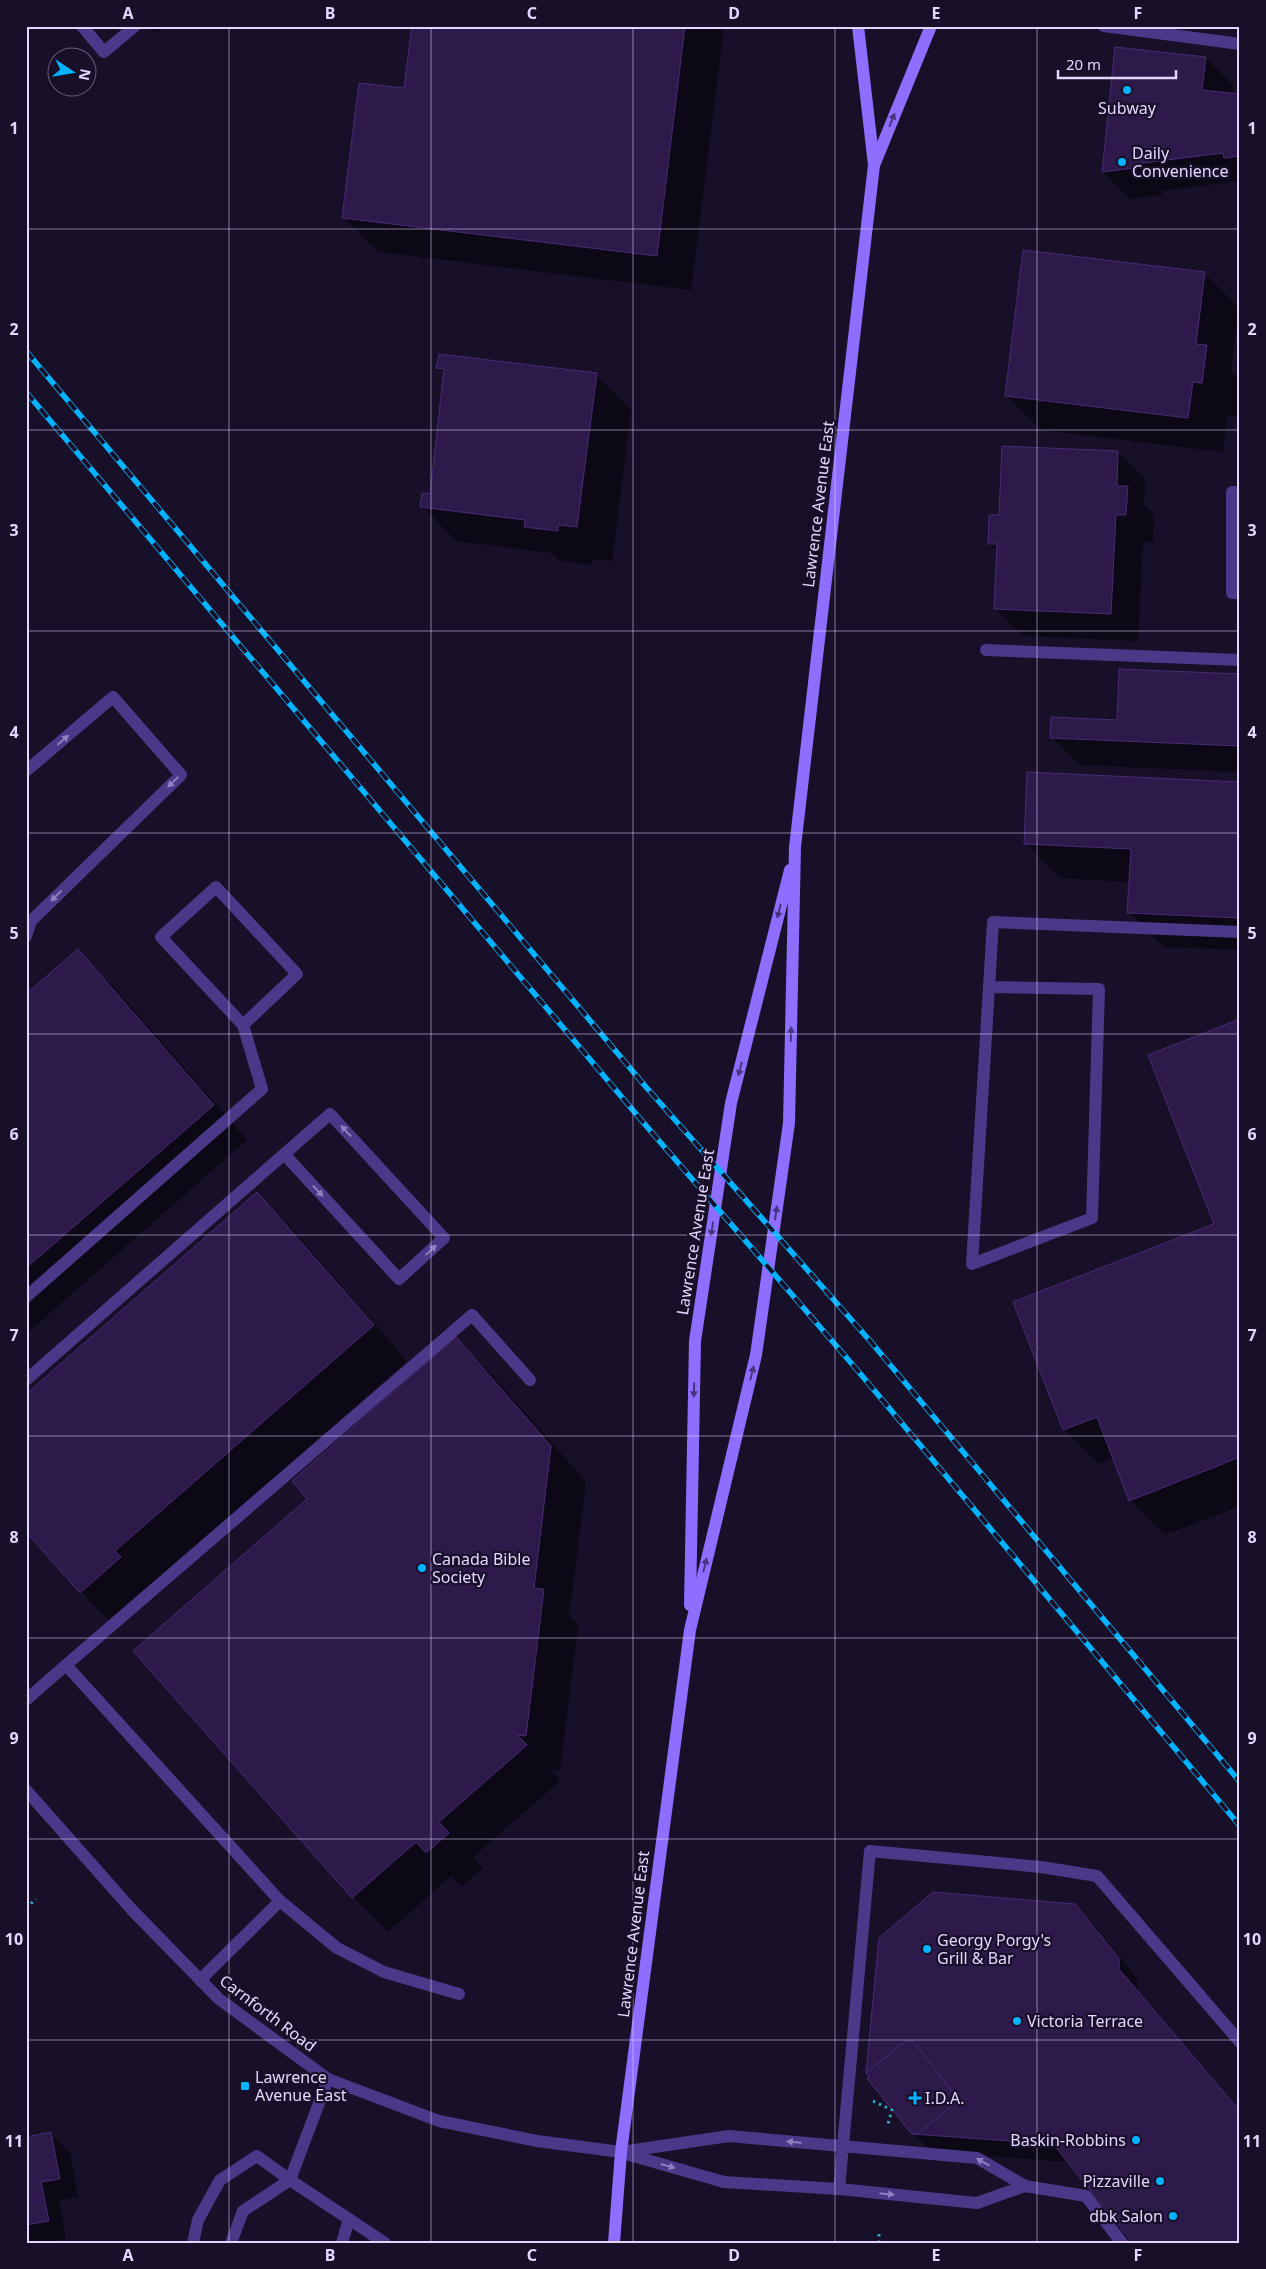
<svg xmlns="http://www.w3.org/2000/svg" width="1266" height="2269" font-family="'Noto Sans',sans-serif">
<rect width="100%" height="100%" fill="#180f28"/>
<g fill="#0007">
<polygon points="148,26 164,26 155,33"/>
<polygon points="413,26 724,26 691,290 379,252 344,218 405,90"/>
<polygon points="1206,58 1233,85 1232,94 1240,95 1240,181 1161,191 1162,195 1130,199 1103,172"/>
<polygon points="1204,273 1239,308 1231,371 1240,379 1240,395 1237,417 1227,416 1223,452 1041,430 1006,395"/>
<polygon points="438,367 596,374 631,409 612,561 593,559 592,565 560,561 552,553 456,541 422,506 432,495 445,374"/>
<polygon points="1118,452 1145,479 1144,505 1154,515 1153,542 1143,542 1138,641 1022,636 995,608 998,552 989,543 1000,517"/>
<polygon points="1240,676 1240,772 1079,765 1051,737 1118,721"/>
<polygon points="1240,783 1240,950 1164,947 1129,912 1130,882 1060,878 1025,843"/>
<polygon points="78,951 113,986 247,1140 26,1334 26,996"/>
<polygon points="1240,1020 1240,1506 1165,1535 1130,1500 1114,1458 1099,1464 1064,1429 1216,1224"/>
<polygon points="257,1194 292,1229 407,1361 149,1587 116,1627 81,1592 26,1530"/>
<polygon points="456,1339 491,1374 586,1482 569,1616 578,1625 560,1770 550,1769 560,1781 473,1857 483,1868 462,1887 451,1876 388,1932 353,1897 309,1499"/>
<polygon points="1074,1905 1093,1924 1137,1978 1137,1989 1240,2110 1240,2243 1069,2162 932,2152 913,2133 868,2078 881,1939"/>
<polygon points="51,2133 70,2152 78,2197 59,2200 66,2239 46,2243 26,2243 26,2138"/>
</g>
<g fill="#2d1a4a" stroke="#492b76">
<polygon points="412,26 685,26 657,256 342,218 359,83 404,88"/>
<polygon points="1115,47 1206,57 1202,90 1240,94 1240,156 1224,158 1223,153 1135,164 1134,168 1102,172"/>
<polygon points="1023,250 1205,272 1196,344 1207,345 1202,383 1193,382 1188,418 1005,396"/>
<polygon points="439,354 597,373 577,527 558,525 558,531 524,527 525,520 420,507 422,493 430,494 444,369 436,368"/>
<polygon points="1002,446 1118,451 1117,486 1128,486 1126,515 1116,515 1111,614 994,609 997,544 988,544 989,515 999,515"/>
<polygon points="1119,669 1240,674 1240,746 1050,738 1051,717 1117,720"/>
<polygon points="1027,772 1240,782 1240,918 1127,913 1131,849 1024,844"/>
<polygon points="78,949 214,1105 26,1268 26,994"/>
<polygon points="1240,1019 1240,1457 1129,1501 1097,1417 1063,1430 1013,1302 1214,1224 1148,1055"/>
<polygon points="257,1192 374,1325 115,1551 121,1557 80,1593 26,1532 26,1394"/>
<polygon points="456,1337 551,1446 534,1588 544,1589 526,1736 517,1735 527,1745 439,1822 449,1833 426,1853 416,1842 352,1898 133,1651 307,1499 292,1481"/>
<polygon points="933,1892 1075,1904 1119,1958 1119,1969 1240,2111 1240,2243 1133,2243 1053,2144 912,2134 867,2078 869,2076 866,2073 879,1938"/>
<polygon points="907,2040 909,2043 912,2040 959,2100 916,2135 914,2132 912,2134 867,2078 869,2076 866,2073"/>
<polygon points="51,2132 60,2179 41,2182 49,2221 26,2225 26,2137"/>
</g>
<g fill="none" stroke-linecap="round" stroke-linejoin="round">
<g stroke="#2ba9be" stroke-width="3" stroke-dasharray="2.5 4" stroke-linecap="butt">
<polyline points="26,1908 36,1899"/>
<polyline points="873,2101 892,2110 888,2124"/>
<polyline points="879,2243 879,2230"/>
</g>
<g stroke="#4b3889" stroke-width="12">
<polyline points="82,26 104,52 135,26"/>
<polyline points="1104,26 1240,44"/>
<polyline points="1240,492 1232,492 1232,593 1240,593"/>
<polyline points="986,650 1240,660"/>
<polyline points="26,771 113,697 181,775 31,921 26,936"/>
<polyline points="989,987 1099,989 1092,1218 972,1264 993,922 1240,932"/>
<polyline points="26,1297 262,1089 243,1025 161,937 216,887 297,974 243,1025"/>
<polyline points="26,1380 330,1114 444,1238 399,1279 285,1155"/>
<polyline points="26,1700 66,1665"/>
<polyline points="280,1901 337,1948 384,1972 459,1994"/>
<polyline points="200,1980 280,1901 66,1665 472,1315 530,1380"/>
<polyline points="328,2079 290,2180 385,2243"/>
<polyline points="621,2152 729,2136 977,2158 1025,2186 1086,2196 1122,2243"/>
<polyline points="626,2154 724,2182 839,2189 977,2203 1025,2186"/>
<polyline points="839,2189 870,1851 1041,1867 1097,1876 1240,2042"/>
<polyline points="193,2243 198,2220 220,2180 257,2156 290,2180 243,2211 231,2243"/>
<polyline points="342,2243 349,2219"/>
</g>
<polyline stroke="#4b3889" stroke-width="12" points="26,1790 133,1911 219,1999 328,2079 439,2121 537,2141 621,2152"/>
<g stroke="#8e6dff" stroke-width="12">
<polyline points="875,163 931,26"/>
<polyline points="690,1605 695,1341 731,1103 790,870"/>
<polyline points="614,2243 621,2152 690,1630 756,1355 789,1123 795,847 874,165 858,26"/>
</g>
<g stroke="#02b3ff" stroke-width="5.5">
<g id="rail">
<polyline points="26,351 646,1087 871,1342 1240,1782"/>
<polyline points="26,392 642,1121 858,1371 1240,1826"/>
</g>
</g>
<use href="#rail" stroke="#180f28" stroke-width="4" stroke-dasharray="11" stroke-linecap="butt"/>
</g>
<defs><path id="oneway-solid" d="M-6-.8H1V-3.2L6.5 0L1 3.2V.8H-6Z" transform="scale(1.25)"/></defs>
<g fill="#47357e">
<use href="#oneway-solid" transform="translate(892 120) rotate(-68)"/>
<use href="#oneway-solid" transform="translate(779 911) rotate(104)"/>
<use href="#oneway-solid" transform="translate(791 1034) rotate(-89)"/>
<use href="#oneway-solid" transform="translate(740 1069) rotate(104)"/>
<use href="#oneway-solid" transform="translate(776 1213) rotate(-82)"/>
<use href="#oneway-solid" transform="translate(712 1229) rotate(99)"/>
<use href="#oneway-solid" transform="translate(752 1373) rotate(-76)"/>
<use href="#oneway-solid" transform="translate(694 1390) rotate(91)"/>
<use href="#oneway-solid" transform="translate(705 1565) rotate(-76)"/>
</g>
<g fill="#8f7fbe">
<use href="#oneway-solid" transform="translate(63 740) rotate(-41)"/>
<use href="#oneway-solid" transform="translate(173 782) rotate(136)"/>
<use href="#oneway-solid" transform="translate(56 896) rotate(136)"/>
<use href="#oneway-solid" transform="translate(346 1131) rotate(-133)"/>
<use href="#oneway-solid" transform="translate(318 1191) rotate(47)"/>
<use href="#oneway-solid" transform="translate(431 1250) rotate(-43)"/>
<use href="#oneway-solid" transform="translate(794 2142) rotate(-175)"/>
<use href="#oneway-solid" transform="translate(983 2162) rotate(-151)"/>
<use href="#oneway-solid" transform="translate(668 2166) rotate(16)"/>
<use href="#oneway-solid" transform="translate(887 2194) rotate(6)"/>
</g>
<path fill="none" stroke="#e3d6ff" stroke-width="1" stroke-opacity="0.55" d="M229 26V2243M431 26V2243M633 26V2243M835 26V2243M1037 26V2243M26 229H1240M26 430H1240M26 631H1240M26 833H1240M26 1034H1240M26 1235H1240M26 1436H1240M26 1638H1240M26 1839H1240M26 2040H1240"/>
<g fill="#02b3ff" stroke="#180f28" stroke-width="2">
<circle cx="1127" cy="90" r="5"/>
<circle cx="1122" cy="162" r="5"/>
<circle cx="422" cy="1568" r="5"/>
<circle cx="927" cy="1949" r="5"/>
<circle cx="1017" cy="2021" r="5"/>
<rect x="240" y="2081" width="10" height="10" rx="2.5"/>
<path d="M912.5 2090.5h5v5h5v5h-5v5h-5v-5h-5v-5h5z"/>
<circle cx="1136" cy="2140" r="5"/>
<circle cx="1160" cy="2181" r="5"/>
<circle cx="1173" cy="2216" r="5"/>
</g>
<g text-anchor="middle" stroke-width="4.5" stroke-linejoin="round" paint-order="stroke">
<g font-size="16" fill="#e3d6ff" stroke="#180f28" text-anchor="start">
<text x="1127" y="114" text-anchor="middle">Subway</text>
<text x="1132" y="159">Daily<tspan x="1132" dy="18">Convenience</tspan></text>
<text x="432" y="1565">Canada Bible<tspan x="432" dy="18">Society</tspan></text>
<text x="937" y="1946">Georgy Porgy's<tspan x="937" dy="18">Grill &amp; Bar</tspan></text>
<text x="1027" y="2027">Victoria Terrace</text>
<text x="255" y="2083">Lawrence<tspan x="255" dy="18">Avenue East</tspan></text>
<text x="925" y="2104">I.D.A.</text>
<text x="1126" y="2146" text-anchor="end">Baskin-Robbins</text>
<text x="1150" y="2187" text-anchor="end">Pizzaville</text>
<text x="1163" y="2222" text-anchor="end">dbk Salon</text>
</g>
<g font-size="16" fill="#e3d6ff" stroke="#180f28">
<text transform="translate(818 504) rotate(-83)" y="6">Lawrence Avenue East</text>
<text transform="translate(695 1232) rotate(-81)" y="6">Lawrence Avenue East</text>
<text transform="translate(633 1934) rotate(-83)" y="6">Lawrence Avenue East</text>
<text transform="translate(268 2013) rotate(37)" y="6">Carnforth Road</text>
</g>
</g>
<rect width="1266" height="2269" fill="none" stroke="#180f28" stroke-width="55"/>
<g transform="translate(72 72) rotate(102)"><circle r="24" fill="#180f28" stroke="#695f7e"/>
<path d="M0-4L9 19L0 12L-9 19Z" fill="#02b3ff"/>
<text y="-8" font-size="14" font-weight="bold" text-anchor="middle" fill="#e3d6ff">N</text>
</g>
<path d="M1058 70v8h118v-8" fill="none" stroke="#e3d6ff" stroke-width="2.5"/>
<text x="1066" y="70" font-size="15" fill="#e3d6ff" stroke="#180f28" stroke-width="4" paint-order="stroke">20 m</text>
<rect x="28" y="28" width="1210" height="2214" fill="none" stroke="#e3d6ff" stroke-width="2"/>
<g font-size="16" text-anchor="middle" font-weight="bold" fill="#e3d6ff">
<text x="128" y="19">A</text>
<text x="330" y="19">B</text>
<text x="532" y="19">C</text>
<text x="734" y="19">D</text>
<text x="936" y="19">E</text>
<text x="1138" y="19">F</text>
<text x="14" y="134">1</text>
<text x="1252" y="134">1</text>
<text x="14" y="335">2</text>
<text x="1252" y="335">2</text>
<text x="14" y="536">3</text>
<text x="1252" y="536">3</text>
<text x="14" y="738">4</text>
<text x="1252" y="738">4</text>
<text x="14" y="939">5</text>
<text x="1252" y="939">5</text>
<text x="14" y="1140">6</text>
<text x="1252" y="1140">6</text>
<text x="14" y="1341">7</text>
<text x="1252" y="1341">7</text>
<text x="14" y="1543">8</text>
<text x="1252" y="1543">8</text>
<text x="14" y="1744">9</text>
<text x="1252" y="1744">9</text>
<text x="14" y="1945">10</text>
<text x="1252" y="1945">10</text>
<text x="14" y="2147">11</text>
<text x="1252" y="2147">11</text>
<text x="128" y="2261">A</text>
<text x="330" y="2261">B</text>
<text x="532" y="2261">C</text>
<text x="734" y="2261">D</text>
<text x="936" y="2261">E</text>
<text x="1138" y="2261">F</text>
</g>
</svg>
